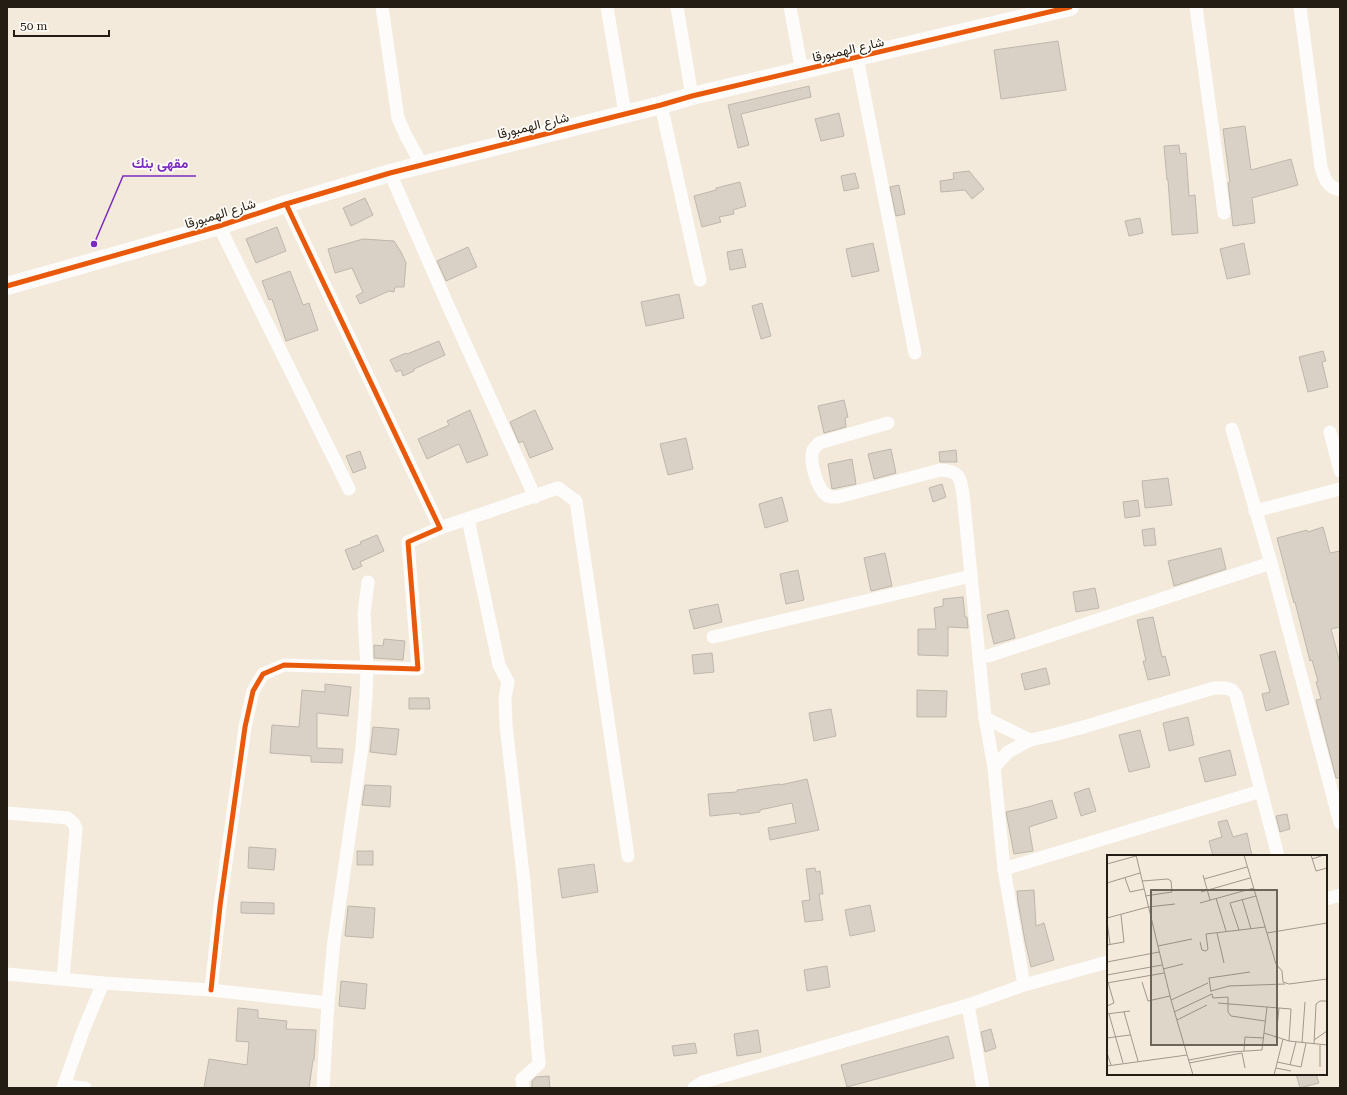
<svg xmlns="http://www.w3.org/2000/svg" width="1347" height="1095" font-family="'Roboto Serif',Vazirmatn,serif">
<rect width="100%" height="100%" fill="#f3eadc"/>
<g fill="#d9d1c6" stroke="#beb7ac">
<polygon points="1058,41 1066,90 1001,99 994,50"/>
<polygon points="809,86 811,97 741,114 749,145 738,148 728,105"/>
<polygon points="839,113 844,136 821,141 815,119"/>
<polygon points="1245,126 1251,170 1291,159 1298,185 1252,198 1255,223 1233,226 1228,183 1230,182 1223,129"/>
<polygon points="1179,145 1180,154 1186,153 1189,196 1195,195 1198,233 1172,235 1168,180 1167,180 1164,146"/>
<polygon points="969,171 984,189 972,199 965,190 941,192 940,181 954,179 953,173"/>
<polygon points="855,173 859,188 844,191 841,176"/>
<polygon points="740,182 746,206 733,210 734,214 719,217 721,222 702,227 694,196 716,190 716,188"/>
<polygon points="899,185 905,214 896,216 890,187"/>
<polygon points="365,198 373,215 351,226 343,208"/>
<polygon points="1140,218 1143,233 1129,236 1125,221"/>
<polygon points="277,227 286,251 256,263 246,239"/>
<polygon points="363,239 394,241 401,252 406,263 404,287 395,287 394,292 389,291 360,304 356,296 363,292 352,268 335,273 328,249"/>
<polygon points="873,243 879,271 852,277 846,249"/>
<polygon points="1244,243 1250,274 1227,279 1220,249"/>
<polygon points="468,247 477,267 446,281 437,261"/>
<polygon points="742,249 746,267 730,270 727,252"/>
<polygon points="290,271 303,305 309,303 318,330 286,341 272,299 269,300 262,281"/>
<polygon points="679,294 684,318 646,326 641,302"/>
<polygon points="762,303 771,336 761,339 752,306"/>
<polygon points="439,341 445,355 414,369 414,371 403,376 401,370 396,372 390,360 406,353 407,354"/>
<polygon points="1323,351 1326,361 1322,362 1328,387 1308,392 1299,357"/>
<polygon points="844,400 848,417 845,418 846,427 824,433 818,406"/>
<polygon points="470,410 488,455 467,463 459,444 427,459 418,439 449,425 447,421"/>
<polygon points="535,410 553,449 530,458 523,441 519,443 510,422"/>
<polygon points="686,438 693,469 668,475 660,444"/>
<polygon points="891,449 896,473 874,479 868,454"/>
<polygon points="956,450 957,462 940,462 939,452"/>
<polygon points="360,451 366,468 353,473 346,456"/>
<polygon points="852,459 856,484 832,489 828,464"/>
<polygon points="1168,478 1172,505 1145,508 1142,481"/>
<polygon points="942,484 946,497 933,502 929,488"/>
<polygon points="782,497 788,521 765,528 759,504"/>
<polygon points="1138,500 1140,516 1125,518 1123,502"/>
<polygon points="1323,527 1330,553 1340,551 1340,627 1331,629 1340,663 1340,778 1336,778 1316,700 1321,699 1316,682 1318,681 1312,660 1310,661 1295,602 1294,603 1277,538 1307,530 1308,532"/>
<polygon points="1154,528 1156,545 1144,546 1142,530"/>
<polygon points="377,535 384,551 360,562 362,566 353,570 345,550 361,544 360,542"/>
<polygon points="1221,548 1226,569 1174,586 1168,561"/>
<polygon points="885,553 892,586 871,591 864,558"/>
<polygon points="798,570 804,600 786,604 780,574"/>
<polygon points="1095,588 1099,608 1076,612 1073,592"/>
<polygon points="963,597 965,617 967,617 968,628 948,627 948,656 918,655 918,629 936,629 934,608 943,606 943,599"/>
<polygon points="718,604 722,622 694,629 689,610"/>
<polygon points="1008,610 1015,638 994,644 987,615"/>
<polygon points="1153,617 1162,657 1165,656 1170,675 1148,680 1143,661 1146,661 1137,620"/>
<polygon points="384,639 405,641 403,660 374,658 374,645 383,646"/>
<polygon points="1275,651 1289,704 1266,711 1262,694 1270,692 1260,655"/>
<polygon points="712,653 714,672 694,674 692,655"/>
<polygon points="1046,668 1050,684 1025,690 1021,674"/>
<polygon points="325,684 351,687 348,716 317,713 317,748 343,749 342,763 311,762 311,756 270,753 272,725 299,727 302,690 325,692"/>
<polygon points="917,690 947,691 946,717 917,717"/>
<polygon points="409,698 429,698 430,709 409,709"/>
<polygon points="831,709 836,736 814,741 809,713"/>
<polygon points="1188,717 1194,745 1169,751 1163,723"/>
<polygon points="373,727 399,729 396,755 370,752"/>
<polygon points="1140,730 1150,767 1129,772 1119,735"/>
<polygon points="1230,750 1236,775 1205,782 1199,758"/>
<polygon points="807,779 819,830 770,840 768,828 796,823 792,803 760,810 760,812 740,815 740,813 710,816 708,794 737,792 737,790 780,784 780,785"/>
<polygon points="365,785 391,786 390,807 362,805"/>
<polygon points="1089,788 1096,811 1081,816 1074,793"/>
<polygon points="1052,800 1057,818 1029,827 1033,851 1014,854 1006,812 1028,807"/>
<polygon points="1287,814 1290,829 1280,832 1276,816"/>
<polygon points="1227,820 1233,837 1247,833 1252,856 1213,856 1209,841 1222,837 1218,822"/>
<polygon points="249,847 276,849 274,870 248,868"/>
<rect x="357" y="851" width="16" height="14"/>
<polygon points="594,864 598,892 562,898 558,869"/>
<polygon points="815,868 816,872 820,871 823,894 819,894 823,920 805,922 802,901 810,900 806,869"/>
<polygon points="1034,890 1036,926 1044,923 1054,960 1031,967 1025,941 1018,902 1017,891"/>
<polygon points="241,902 274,903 274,914 241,913"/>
<polygon points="870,905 875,931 850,936 845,910"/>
<polygon points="348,906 375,908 373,938 345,936"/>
<polygon points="827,966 830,987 807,991 804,970"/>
<polygon points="341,981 367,984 365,1009 339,1006"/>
<polygon points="238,1008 258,1010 258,1018 287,1021 286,1029 316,1030 314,1060 313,1060 309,1088 204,1088 209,1059 247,1065 249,1042 236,1041"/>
<polygon points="991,1029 996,1048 985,1052 981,1032"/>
<polygon points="758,1030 761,1052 737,1056 734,1034"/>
<polygon points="948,1036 954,1058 847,1087 841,1065"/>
<polygon points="695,1043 697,1053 674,1056 672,1046"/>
<polygon points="1296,1074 1316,1074 1319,1083 1300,1088"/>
<polygon points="549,1076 550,1088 532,1088 532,1081 536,1077"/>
</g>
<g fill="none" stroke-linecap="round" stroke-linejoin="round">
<g stroke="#fdfcfa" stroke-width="13">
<polyline points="382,7 398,118 406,136 422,165"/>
<polyline points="607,7 625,113"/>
<polyline points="677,7 692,96"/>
<polyline points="790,7 802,71"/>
<polyline points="1196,7 1224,213"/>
<path d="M1300 7 1321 167C1325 180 1327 187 1340 190"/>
<polyline points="857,58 915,353"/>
<polyline points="661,105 700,280"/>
<polyline points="390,173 446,301 535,497"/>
<polyline points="219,226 349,489"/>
<path d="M888 423 819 443C817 445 815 447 813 450 809 461 817 488 826 495 830 498 834 497 838 497L940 470C960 471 960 477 963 494L985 718 994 767 1004 869 1024 985"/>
<polyline points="1232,429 1271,563 1340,823"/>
<polyline points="1330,432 1340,471"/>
<polyline points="1255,511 1340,489"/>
<polyline points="468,519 499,665 508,682 505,698 506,725 524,883 539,1064 522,1079 523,1088"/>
<polyline points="440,528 558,488 576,501 628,856"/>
<polyline points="713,637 971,576"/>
<polyline points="988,656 1271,563"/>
<polyline points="985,718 1030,740"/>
<polyline points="994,767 1008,752 1030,740 1049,736 1080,728 1214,688 1225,688 1232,690 1236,695 1278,856"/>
<polyline points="7,813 68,818 74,824 76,829 63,979"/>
<polyline points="1004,869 1261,791"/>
<polyline points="1326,899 1340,895"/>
<polyline points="7,974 103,983 211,990 328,1003"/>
<polyline points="211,990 220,906 245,727 253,691 263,674 284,665 418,669 408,542 440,528 286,204"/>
<polyline points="968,1005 983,1088"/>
<polyline points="64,1086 85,1088"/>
<polyline points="63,1088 83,1031 103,983"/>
<polyline points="323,1088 328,1003 334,941 362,748 366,696 367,667 364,614 368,582"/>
<polyline points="694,1088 703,1082 968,1005 1024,985 1108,962"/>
</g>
<polyline stroke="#fdfcfa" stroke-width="18" points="7,286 219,226 286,204 390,173 661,105 692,96 1070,7"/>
<g stroke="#fffbf6" stroke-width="8">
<g id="cycleway">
<polyline points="7,286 219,226 286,204 390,173 661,105 692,96 1070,7"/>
<polyline points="211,990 220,906 245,727 253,691 263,674 284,665 418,669 408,542 440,528 286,204"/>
</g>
</g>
<use href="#cycleway" stroke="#e8590c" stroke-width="5"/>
</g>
<g text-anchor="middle" stroke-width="3.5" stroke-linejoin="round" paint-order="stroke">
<g font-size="13" fill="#241d14" stroke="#fffbf6">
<text transform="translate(848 49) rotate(-13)" y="5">شارع الهمبورقا</text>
<text transform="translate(533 125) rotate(-14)" y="5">شارع الهمبورقا</text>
<text transform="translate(220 213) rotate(-17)" y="5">شارع الهمبورقا</text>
</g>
</g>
<g transform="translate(1107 855)">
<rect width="220" height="220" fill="#f3eadc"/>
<path fill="none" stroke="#a0988c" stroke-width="1" d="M29 0 64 145 86 220M137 0 169 109 175 116 176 127 182 129 220 124M204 0 209 16 220 13M205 4 217 0M0 9 29 1M96 20 103 45M18 23 23 37 37 34M97 24 140 12M35 26 61 24 64 26 65 37 38 41M0 28 33 18M94 37 143 23M109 43 119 76M135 44 144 74M93 48 147 33M41 52 68 49M0 63 41 52M0 66 3 89M132 75 123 48 149 41M110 78 117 108M160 78 220 68M93 87 95 95 99 96 101 94 99 79 158 72M0 90 17 87 14 60M51 91 85 84M0 107 52 97M56 114 76 109M0 120 55 110M35 127 41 146 63 141M0 128 57 118M104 136 122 131 178 129M104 137 102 123 143 117M64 145 101 128M111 148 184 154 182 186M0 151 7 148 1 127M17 157 31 206M67 157 105 139 106 143 121 142V157L124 161 158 166M0 159 23 156M2 159 16 208M70 165 100 150M157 178 182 186 220 190M0 183 23 180M169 183 172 153M207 185 220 176M195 188 198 147M207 189 209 149 213 146H220M137 196 138 182 157 183M0 198 4 210M82 205 124 197 155 195 160 152M170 207 194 212 199 188M82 208 135 198 138 213M183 210 189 187M0 211 80 200M213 212V190M169 213 184 216M167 220 176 184"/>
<path fill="#6c655a" fill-opacity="0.15" stroke="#6c655a" stroke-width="2" d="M44 35H170V190H44Z"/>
<rect width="220" height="220" fill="none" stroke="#241d14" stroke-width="2"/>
</g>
<path fill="none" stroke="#7b2cbf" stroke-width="1.5" d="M94 244L123 176H196"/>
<circle fill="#7b2cbf" stroke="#fffbf6" stroke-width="1.5" cx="94" cy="244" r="4"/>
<g font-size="14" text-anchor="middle" font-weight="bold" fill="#7b2cbf" stroke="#fffbf6" stroke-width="3.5" stroke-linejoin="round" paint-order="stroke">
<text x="160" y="168">مقهى بنك</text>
</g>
<rect width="1347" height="1095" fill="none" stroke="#241d14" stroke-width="16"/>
<path d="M14 30v6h95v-6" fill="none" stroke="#241d14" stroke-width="2"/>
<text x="20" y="30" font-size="12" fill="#241d14" stroke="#fffbf6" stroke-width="3" paint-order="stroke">50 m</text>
</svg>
